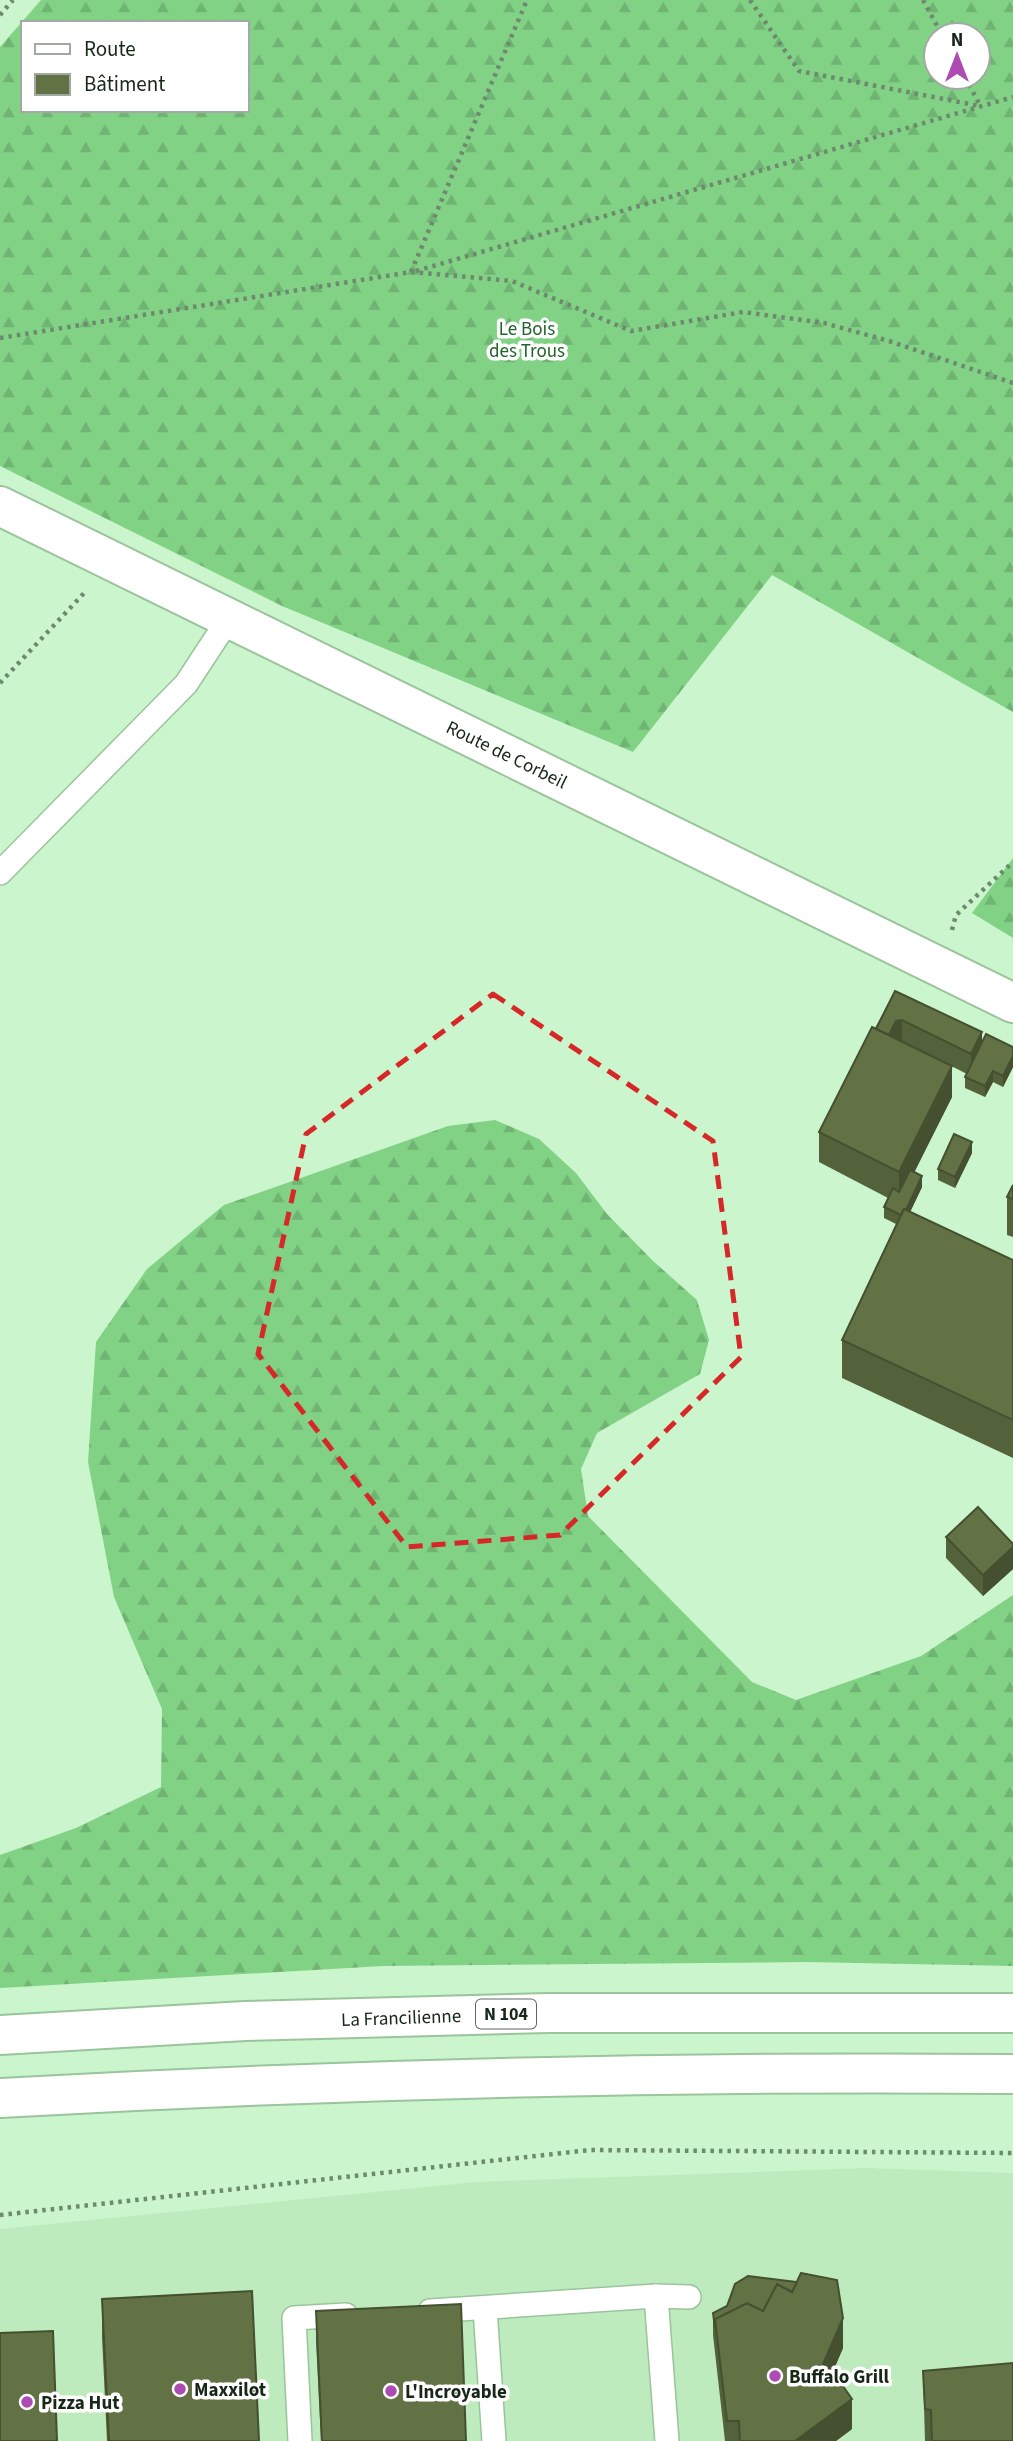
<svg xmlns="http://www.w3.org/2000/svg" width="1013" height="2441" font-family="'Source Sans 3',sans-serif">
<defs>
<pattern id="forest-firs" width="22" height="20" patternUnits="userSpaceOnUse" patternTransform="scale(1.75)"><rect width="22" height="20" fill="#82d286"/><path d="M5 1l3.5 6h-7zM16 11l3.5 6h-7z" fill="#70b473"/></pattern>
</defs>
<rect width="100%" height="100%" fill="#cbf5cc"/>
<polygon fill="#bdebbd" points="867,2168 1013,2173 1013,2441 0,2441 0,2229 476,2182"/>
<g fill="url(#forest-firs)" fill-rule="evenodd">
<path d="M41 0H1013V712L772 575 633 752 282 606 0 466V47ZM23 23H247V110H23ZM936 35H978V77H936Z"/>
<polygon points="1013,858 1013,938 972,913"/>
<polygon points="495,1120 539,1139 576,1173 607,1214 653,1261 697,1300 709,1340 700,1374 597,1433 581,1469 588,1516 752,1682 796,1700 921,1656 1013,1595 1013,1966 806,1962 383,1966 0,1988 0,1855 76,1828 161,1787 162,1709 114,1597 88,1462 96,1342 147,1269 224,1205 448,1126"/>
</g>
<g fill="none" stroke-linecap="round" stroke-linejoin="round">
<g stroke="#9bc49c" stroke-width="26">
<g id="service">
<polyline points="0,873 186,684 230,617"/>
<polyline points="485,2309 494,2441"/>
<polyline points="430,2311 656,2296"/>
<polyline points="300,2441 294,2318 346,2315"/>
<polyline points="667,2441 656,2296 689,2297"/>
</g>
</g>
<g stroke="#9bc49c" stroke-width="42">
<polyline id="minor" points="0,506 1013,1003"/>
</g>
<g stroke="#9bc49c" stroke-width="42">
<g id="trunk">
<polyline points="0,2035 245,2021 549,2013 1013,2013"/>
<path d="M0 2098C338 2079 675 2071 1013 2074"/>
</g>
</g>
<g stroke="#6d896e" stroke-width="4.5" stroke-dasharray="3.5 5" stroke-linecap="butt">
<polyline points="750,0 799,71 980,106"/>
<polyline points="923,0 942,35"/>
<polyline points="0,15 13,0"/>
<polyline points="965,77 980,105"/>
<polyline points="416,271 1013,97"/>
<polyline points="411,272 527,0"/>
<polyline points="0,338 411,272 512,281 631,331 743,312 824,323 889,341 1013,383"/>
<polyline points="0,683 86,591"/>
<polyline points="952,930 956,915 1013,862"/>
<polyline points="0,2215 590,2150 1013,2153"/>
</g>
<use href="#service" stroke="#fff" stroke-width="23"/>
<use href="#minor" stroke="#fff" stroke-width="38"/>
<use href="#trunk" stroke="#fff" stroke-width="38"/>
</g>
<g fill="#54623b">
<polygon points="895,991 982,1042 1013,1047 1013,1067 1003,1087 993,1082 985,1097 965,1088 965,1077 967,1074 902,1041 952,1097 914,1172 922,1187 910,1212 1013,1260 1013,1458 842,1378 842,1340 896,1224 884,1218 884,1207 888,1198 819,1162 819,1132"/>
<polygon points="972,1153 955,1188 938,1180 938,1169"/>
<polygon points="1013,1185 1013,1237 1007,1235 1007,1197"/>
<polygon points="946,1537 1013,1544 1013,1569 983,1596 946,1558"/>
<polygon points="102,2299 259,2441 107,2441 102,2337"/>
<polygon points="316,2311 466,2441 321,2441 316,2341"/>
<polygon points="713,2313 843,2348 831,2376 852,2429 836,2441 725,2441 713,2335"/>
<polygon points="923,2371 1013,2441 925,2441"/>
</g>
<g fill="#455030">
<polygon points="902,1020 902,1041 885,1042 896,1021"/>
<polygon points="982,1032 982,1053 971,1076 971,1054"/>
<polygon points="1013,1056 1013,1067 1003,1087 1003,1076"/>
<polygon points="952,1066 952,1097 899,1203 899,1172"/>
<polygon points="993,1071 993,1082 985,1097 985,1086"/>
<polygon points="972,1142 972,1153 955,1188 955,1177"/>
<polygon points="922,1176 922,1187 903,1227 903,1216"/>
<polygon points="1013,1547 1013,1569 983,1596 983,1575"/>
<polygon points="843,2318 843,2348 820,2401 820,2371"/>
<polygon points="852,2399 852,2429 836,2441 795,2441"/>
</g>
<g fill="#627245" stroke="#455030" stroke-width="2">
<polygon points="895,991 982,1032 971,1054 902,1020 896,1021 889,1035 876,1029"/>
<polygon points="872,1027 952,1066 899,1172 819,1132"/>
<polygon points="986,1034 1013,1047 1013,1056 1003,1076 993,1071 985,1086 965,1077"/>
<polygon points="954,1134 972,1142 955,1177 938,1169"/>
<polygon points="910,1170 922,1176 906,1210 904,1209 901,1215 884,1207 893,1188 899,1192"/>
<polygon points="1013,1185 1013,1199 1007,1197"/>
<polygon points="904,1209 1013,1260 1013,1420 842,1340"/>
<polygon points="978,1507 1013,1544 1013,1547 983,1575 946,1537"/>
<polygon points="801,2273 837,2280 843,2318 820,2371 838,2379 852,2399 795,2441 740,2441 739,2421 727,2421 715,2319 747,2303 763,2311 777,2284 792,2292"/>
<polygon points="748,2276 797,2282 792,2292 777,2284 763,2311 747,2303 715,2319 715,2328 713,2313 727,2306 735,2284"/>
<polygon points="252,2291 259,2441 109,2441 102,2299"/>
<polygon points="461,2304 466,2441 322,2441 316,2311"/>
<polygon points="53,2331 57,2441 0,2441 0,2333"/>
<polygon points="1013,2363 1013,2441 932,2441 931,2410 925,2409 923,2371"/>
</g>
<path fill="none" stroke="#d62828" stroke-width="5" stroke-dasharray="14 9" stroke-linejoin="round" d="M493 994 713 1141 741 1357 560 1535 407 1547 258 1354 306 1134Z"/>
<g fill="#ac4bb2" stroke="#fff" stroke-width="2.5">
<circle cx="775" cy="2376" r="7"/>
<circle cx="180" cy="2389" r="7"/>
<circle cx="391" cy="2391" r="7"/>
<circle cx="27" cy="2402" r="7"/>
</g>
<g text-anchor="middle" stroke-width="7" stroke-linejoin="round" paint-order="stroke">
<rect fill="#fff" stroke="#5d685d" stroke-width="2" x="476" y="1999.5" width="60" height="29" rx="5"/>
<g font-size="18" font-weight="bold" fill="#172718">
<text x="506" y="2020">N 104</text>
</g>
<g font-size="19" fill="#216429" stroke="#fff">
<text x="527" y="335">Le Bois<tspan x="527" dy="22">des Trous</tspan></text>
</g>
<g font-size="19" fill="#172718" stroke="#fff">
<text transform="translate(507 754) rotate(26)" y="7">Route de Corbeil</text>
<text transform="translate(401 2017) rotate(-2)" y="7">La Francilienne</text>
</g>
<g font-size="19" font-weight="bold" fill="#172718" stroke="#fff" text-anchor="start">
<text x="789" y="2383">Buffalo Grill</text>
<text x="194" y="2396">Maxxilot</text>
<text x="405" y="2398">L'Incroyable</text>
<text x="41" y="2409">Pizza Hut</text>
</g>
</g>
<rect x="21" y="21" width="228" height="91" fill="#ffffff" stroke="#a2a9a3" stroke-width="2"/>
<rect x="35" y="44" width="35" height="10" fill="#ffffff" stroke="#a2a9a3" stroke-width="2"/>
<text x="84" y="56" font-size="21" fill="#172718">Route</text>
<rect x="35" y="74" width="35" height="21" fill="#627245" stroke="#a2a9a3" stroke-width="2"/>
<text x="84" y="91" font-size="21" fill="#172718">Bâtiment</text>
<g transform="translate(957 56)"><circle r="33" fill="#ffffff" stroke="#a2a9a3" stroke-width="2"/>
<path d="M0-5L12 26L0 18L-12 26Z" fill="#ac4bb2"/>
<text y="-10" font-size="19" font-weight="bold" text-anchor="middle" fill="#172718">N</text>
</g>
</svg>
